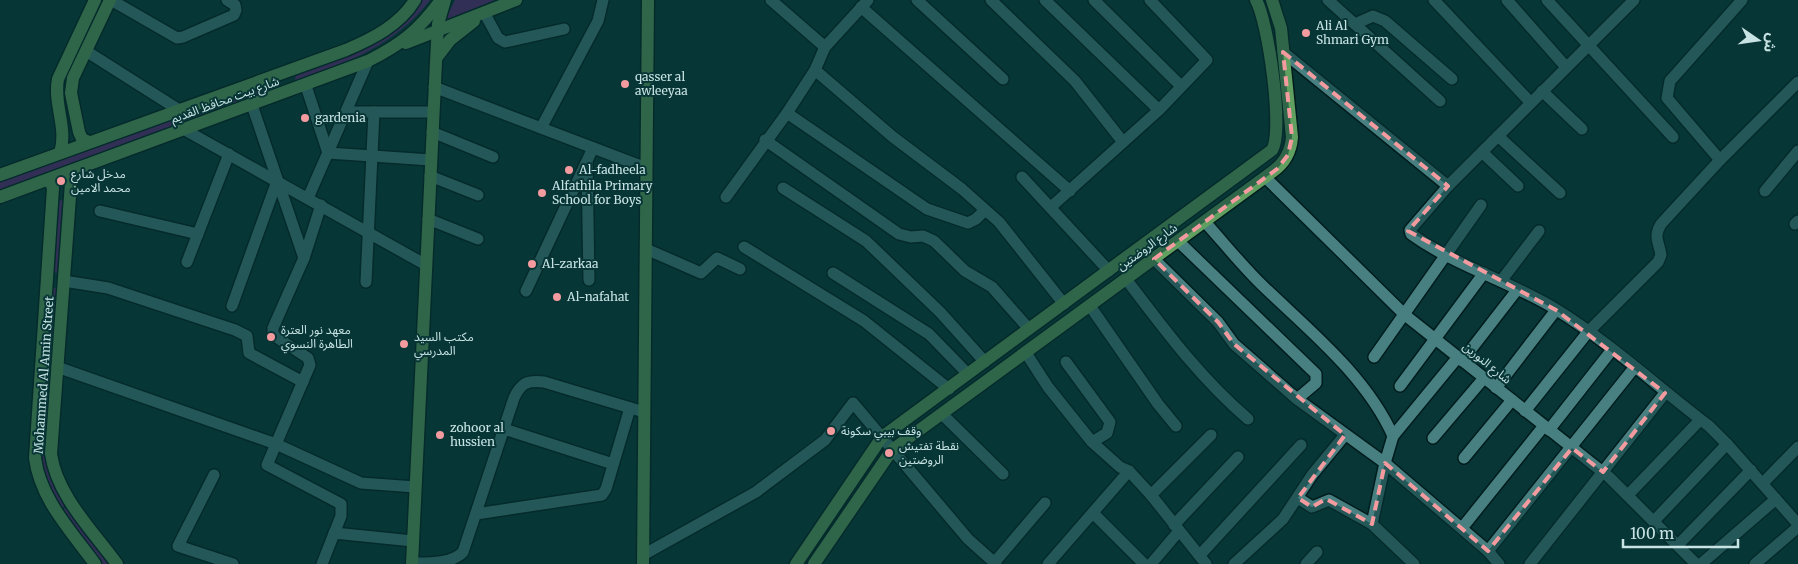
<svg xmlns="http://www.w3.org/2000/svg" width="1798" height="564" font-family="Merriweather,'Noto Sans Arabic',serif">
<rect width="100%" height="100%" fill="#083637"/>
<g fill="#67277d">
<path d="M421 0H430C402 37 363 56 321 72 313 75 303 81 295 80L296 75 352 54 416 8Z"/>
<polygon points="455,0 495,0 445,21"/>
<polygon points="272,83 275,88 272,91 0,190 0,180"/>
<polygon points="59,200 64,201 58,273 53,272"/>
<polygon points="52,288 57,288 45,444 40,444"/>
<path d="M40 446H45L48 471 66 505 62 508C48 488 42 470 40 446Z"/>
<polygon points="67,507 109,564 102,564 62,510"/>
</g>
<g fill="none" stroke-linecap="round" stroke-linejoin="round">
<g stroke="#001c1d" stroke-width="14">
<g id="minor">
<polyline points="111,0 177,38 183,37 234,15 236,10 235,5 227,0"/>
<polyline points="771,0 825,47"/>
<polyline points="917,0 1003,79"/>
<polyline points="991,0 1075,81 1123,142"/>
<polyline points="1045,0 1159,110"/>
<polyline points="1094,0 1181,86"/>
<polyline points="1328,0 1440,101"/>
<polyline points="1434,0 1531,103"/>
<polyline points="1507,0 1566,67"/>
<polyline points="1547,0 1673,137"/>
<path d="M1634 0 1448 186 1410 230 1411 234C1455 266 1510 281 1557 310 1610 343 1659 388 1709 426L1727 444 1798 524"/>
<polyline points="861,7 1070,191"/>
<polyline points="485,14 498,38 505,42 564,29"/>
<polyline points="1355,24 1373,16 1385,21 1452,79"/>
<polyline points="86,51 179,110"/>
<polyline points="1283,52 1448,186"/>
<polyline points="815,70 893,137 962,189 999,222 1064,304"/>
<polyline points="306,86 328,153 431,160"/>
<polyline points="434,87 646,168"/>
<polyline points="1542,91 1582,129"/>
<polyline points="252,105 304,258"/>
<polyline points="346,112 433,112"/>
<polyline points="787,113 927,209 968,223 976,219 985,210"/>
<polyline points="541,128 598,21 603,0"/>
<polyline points="185,130 426,265"/>
<polyline points="432,132 493,157"/>
<polyline points="1498,136 1560,193"/>
<polyline points="765,140 899,234 911,237 923,236 934,241 965,271 992,287 1029,329"/>
<polyline points="1482,152 1518,186"/>
<polyline points="1720,160 1667,98 1670,81 1742,0"/>
<polyline points="587,163 589,280"/>
<polyline points="430,176 478,195"/>
<polyline points="1022,177 1109,271"/>
<polyline points="1265,177 1405,315 1609,477 1696,564"/>
<polyline points="783,188 866,241 940,312 985,362"/>
<polyline points="1765,191 1798,151"/>
<polyline points="726,197 787,113 815,70 825,47 868,0"/>
<polyline points="308,198 368,61"/>
<polyline points="321,205 304,258 273,328 273,335 308,358 310,365 267,465 341,504 341,516 322,564"/>
<polyline points="1051,207 1159,110 1207,60 1150,0"/>
<polyline points="100,211 198,234"/>
<polyline points="428,219 478,239"/>
<path d="M1205 222C1224 243 1243 267 1264 287 1310 331 1366 376 1393 436"/>
<polyline points="1795,224 1798,221"/>
<polyline points="1178,241 1316,374 1316,383 1297,399"/>
<polyline points="744,247 864,321 949,389"/>
<polyline points="646,249 701,273 717,258 740,269"/>
<polyline points="1154,259 1218,322 1234,344 1297,399 1385,463 1488,551 1499,564"/>
<polyline points="187,262 229,154"/>
<polyline points="833,273 929,334 968,374"/>
<path d="M1126 279C1164 329 1200 378 1248 419"/>
<polyline points="64,281 108,288 235,330 247,336 249,353 303,382"/>
<polyline points="1501,281 1539,231"/>
<polyline points="366,282 374,112"/>
<polyline points="526,291 593,148"/>
<polyline points="232,306 277,181"/>
<polyline points="1090,306 1158,404 1176,426"/>
<polyline points="1026,353 1048,387 1092,442 1120,467 1129,471 1151,495 1206,564"/>
<polyline points="1374,357 1481,205"/>
<polyline points="1462,361 1517,290"/>
<polyline points="1066,362 1110,422 1107,433 1092,442"/>
<polyline points="57,367 276,444 361,483 415,487"/>
<polyline points="1400,386 1484,273"/>
<polyline points="1496,388 1556,310"/>
<path d="M1525 411 1588 332 1658 262 1661 255C1659 242 1653 237 1661 224L1720 160 1798 82"/>
<polyline points="942,414 1003,474"/>
<polyline points="504,429 613,464"/>
<polyline points="1549,430 1611,351"/>
<polyline points="1433,438 1484,378"/>
<polyline points="1464,458 1512,400"/>
<polyline points="214,475 178,546 233,564"/>
<polyline points="1763,483 1798,447"/>
<polyline points="1151,495 1211,435"/>
<polyline points="1628,495 1700,420"/>
<polyline points="1298,498 1312,507 1329,500 1372,524 1385,463 1393,436 1458,357"/>
<polyline points="1093,513 1144,564"/>
<polyline points="476,514 602,495 606,489 630,408"/>
<polyline points="1654,521 1727,444"/>
<polyline points="1372,524 1414,564"/>
<polyline points="1174,525 1238,457"/>
<polyline points="1462,528 1543,427"/>
<polyline points="334,533 413,541"/>
<polyline points="1679,544 1751,470"/>
<polyline points="1488,551 1634,368"/>
<polyline points="643,555 756,492 825,440 853,403 968,539 996,564"/>
<polyline points="1200,555 1301,445"/>
<path d="M412 563C428 563 452 564 463 552L514 398C521 383 527 380 544 382L644 412"/>
<polyline points="994,563 1045,503"/>
<polyline points="1048,564 1129,471"/>
<polyline points="1151,564 1179,531"/>
<polyline points="1234,564 1283,519 1312,475 1345,435"/>
<polyline points="1306,564 1317,552"/>
<polyline points="1530,564 1665,393"/>
<polyline points="1701,564 1776,499"/>
<polyline points="1755,564 1798,527"/>
</g>
</g>
<g stroke="#001c1d" stroke-width="15">
<g id="major">
<polyline points="406,43 516,0"/>
<polyline points="437,57 450,40 474,21"/>
<polyline points="89,142 82,139 79,132 71,93 73,78 110,0"/>
<path d="M60 153C68 128 53 104 58 79L95 0"/>
<path d="M75 170 71 183 51 454C57 496 93 531 117 564"/>
<path d="M0 175 346 50C372 39 400 25 415 0"/>
<path d="M47 180 51 183 53 188 35 458C40 499 72 532 95 564"/>
<path d="M0 197 368 61C402 44 419 30 441 0"/>
<polyline points="412,564 436,62 438,24 445,0"/>
<polyline points="643,564 648,0"/>
<path d="M796 564 882 437 1272 150C1284 131 1268 21 1256 0"/>
<path d="M814 564 892 450 1272 172C1285 163 1291 152 1292 137L1281 28 1272 0"/>
</g>
</g>
<use href="#minor" stroke="#488081" stroke-width="11"/>
<use href="#major" stroke="#5fa060" stroke-width="12"/>
</g>
<path d="M0 0H1798V564H0ZM1283 52 1448 186 1408 231 1556 310 1665 393 1603 472 1572 448 1488 551 1385 463 1372 524 1326 499 1312 507 1298 498 1345 435 1234 344 1218 322 1154 259 1277 169 1288 155 1292 137Z" fill="#083637" fill-opacity=".55" fill-rule="evenodd"/>
<path fill="none" stroke="#f49b9f" stroke-width="4" stroke-dasharray="10 6" stroke-linejoin="round" d="M1283 52 1448 186 1408 231 1556 310 1665 393 1603 472 1572 448 1488 551 1385 463 1372 524 1326 499 1312 507 1298 498 1345 435 1234 344 1218 322 1154 259 1277 169 1288 155 1292 137Z"/>
<g fill="#f49b9f" stroke="#083637" stroke-width="2">
<circle cx="1306" cy="33" r="5"/>
<circle cx="625" cy="84" r="5"/>
<circle cx="305" cy="118" r="5"/>
<circle cx="569" cy="170" r="5"/>
<circle cx="61" cy="181" r="5"/>
<circle cx="542" cy="193" r="5"/>
<circle cx="532" cy="264" r="5"/>
<circle cx="557" cy="297" r="5"/>
<circle cx="271" cy="337" r="5"/>
<circle cx="404" cy="344" r="5"/>
<circle cx="831" cy="431" r="5"/>
<circle cx="440" cy="435" r="5"/>
<circle cx="889" cy="453" r="5"/>
</g>
<g text-anchor="middle" stroke-width="4" stroke-linejoin="round" paint-order="stroke">
<g font-size="12" fill="#c7e3e3" stroke="#083637" text-anchor="start">
<text x="1316" y="30">Ali Al<tspan x="1316" dy="14">Shmari Gym</tspan></text>
<text x="635" y="81">qasser al<tspan x="635" dy="14">awleeyaa</tspan></text>
<text x="315" y="122">gardenia</text>
<text x="579" y="174">Al-fadheela</text>
<text x="71" y="178">مدخل شارع<tspan x="71" dy="14">محمد الامين</tspan></text>
<text x="552" y="190">Alfathila Primary<tspan x="552" dy="14">School for Boys</tspan></text>
<text x="542" y="268">Al-zarkaa</text>
<text x="567" y="301">Al-nafahat</text>
<text x="281" y="334">معهد نور العترة<tspan x="281" dy="14">الطاهرة النسوي</tspan></text>
<text x="414" y="341">مكتب السيد<tspan x="414" dy="14">المدرسي</tspan></text>
<text x="450" y="432">zohoor al<tspan x="450" dy="14">hussien</tspan></text>
<text x="841" y="435">وقف بيبي سكونة</text>
<text x="899" y="450">نقطة تفتيش<tspan x="899" dy="14">الروضتين</tspan></text>
</g>
<g font-size="12" fill="#c7e3e3" stroke="#083637">
<text transform="translate(225 100) rotate(-20)" y="4">شارع بيت محافظ القديم</text>
<text transform="translate(1147 247) rotate(-36)" y="4">شارع الروضتين</text>
<text transform="translate(1487 363) rotate(39)" y="4">شارع النورين</text>
<text transform="translate(44 375) rotate(-86)" y="4">Mohammed Al Amin Street</text>
</g>
</g>
<g transform="translate(1758 40) rotate(103)" stroke="#083637" stroke-width="4" paint-order="stroke">
<path d="M0-4L9 19L0 12L-9 19Z" fill="#c7e3e3"/>
<text y="-8" font-size="14" font-weight="bold" text-anchor="middle" fill="#c7e3e3">ش</text>
</g>
<path d="M1623 539v8h115v-8" fill="none" stroke="#c7e3e3" stroke-width="2.5"/>
<text x="1630" y="539" font-size="15" fill="#c7e3e3" stroke="#083637" stroke-width="4" paint-order="stroke">100 m</text>
</svg>
